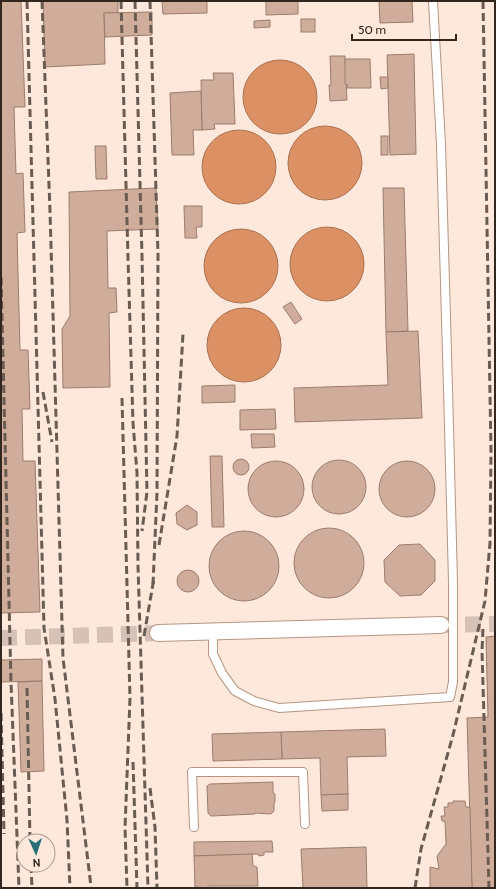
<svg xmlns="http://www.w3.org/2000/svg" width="496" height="889" font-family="Cabin,sans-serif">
<rect width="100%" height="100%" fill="#fee8dc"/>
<g fill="#dc9164" stroke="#a9714f">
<circle cx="280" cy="97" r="37"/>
<circle cx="325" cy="163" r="37"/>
<circle cx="239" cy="167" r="37"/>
<circle cx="327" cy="264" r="37"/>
<circle cx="241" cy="266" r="37"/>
<circle cx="244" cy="345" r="37"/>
</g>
<g fill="#d0ad9a" stroke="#9c7c6a">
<polygon points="1,1 21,1 25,107 14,107 16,174 23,173 25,232 17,233 20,350 28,350 30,409 22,409 23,461 35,461 40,612 1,613"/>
<polygon points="43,1 118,1 118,13 104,13 105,64 45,67"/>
<polygon points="162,1 207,1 207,13 163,14"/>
<polygon points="266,1 298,1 298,14 266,15"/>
<polygon points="379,1 412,1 413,22 380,23"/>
<polygon points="152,12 152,35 105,37 104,13"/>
<rect x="301" y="19" width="14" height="13"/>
<polygon points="270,20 270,27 254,28 254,21"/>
<polygon points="414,54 416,154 390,155 387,55"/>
<polygon points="330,56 345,56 347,100 330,101 329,85 331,85"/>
<polygon points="345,59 370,59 371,88 347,88 347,84 345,84"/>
<polygon points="213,73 233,73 235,124 214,124 215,129 202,130 201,80 214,80"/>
<polygon points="380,77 388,77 388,88 381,89"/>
<polygon points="201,91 202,130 193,130 194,155 172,155 170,93"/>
<rect x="381" y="136" width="7" height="19"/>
<polygon points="95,146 106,146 107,179 96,179"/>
<polygon points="156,188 158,229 107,231 108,288 116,288 117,312 109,313 110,387 63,388 62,329 70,316 69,192"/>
<polygon points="383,188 404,188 408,331 386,332"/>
<polygon points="184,206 202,206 202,227 196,227 197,238 185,238"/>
<polygon points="291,302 302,319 295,324 283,307"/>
<polygon points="418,331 422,418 295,422 294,388 388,385 386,332"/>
<polygon points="235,385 235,402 202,403 202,386"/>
<polygon points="275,409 276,429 240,430 240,410"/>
<polygon points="251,434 274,434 275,447 252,448"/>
<polygon points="210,456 222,456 224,527 212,527"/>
<circle cx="241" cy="467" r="8"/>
<circle cx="339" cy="487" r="27"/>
<circle cx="276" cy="489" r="28"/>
<circle cx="407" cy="489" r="28"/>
<polygon points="187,505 197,512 197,525 187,530 177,524 176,513"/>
<circle cx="329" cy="563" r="35"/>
<circle cx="244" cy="566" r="35"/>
<polygon points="420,544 435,560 435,581 421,595 400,596 385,582 384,560 399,545"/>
<circle cx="188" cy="581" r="11"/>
<polygon points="495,636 495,888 472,888 467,718 488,717 486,637"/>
<polygon points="42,659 42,681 1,682 1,660"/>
<polygon points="42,681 44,771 21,772 18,682"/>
<polygon points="385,729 386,756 347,757 348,794 321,795 320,758 282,759 281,732"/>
<polygon points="281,732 282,759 213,761 212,734"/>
<polygon points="273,782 273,793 275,794 275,801 274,804 274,811 271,814 255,813 255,814 211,816 208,813 207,786 210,784"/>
<polygon points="348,794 348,810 322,811 321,795"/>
<polygon points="453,801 465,801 466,807 470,807 472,888 430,888 430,867 439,869 437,856 446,844 445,821 442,821 441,816 445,816 444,807 448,807 448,803 453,803"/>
<polygon points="272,841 273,852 264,852 264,855 259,856 258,854 194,856 194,842"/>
<polygon points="366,847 367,888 303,888 301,849"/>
<polygon points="252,854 253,866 257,867 258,886 208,886 208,888 195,887 194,856"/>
</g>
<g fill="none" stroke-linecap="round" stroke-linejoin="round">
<g stroke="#d5c1b6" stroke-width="16" stroke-dasharray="16 8" stroke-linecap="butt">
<polyline points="441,625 495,624"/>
<polyline points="1,638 158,633"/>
</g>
<g stroke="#b79582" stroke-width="10">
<g id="service">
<polyline points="213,632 213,654 222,673 235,691 254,701 279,708 450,697 453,682 453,582 448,388 441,144 433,1"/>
<polyline points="194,827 192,772 303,772 305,824"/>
</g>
</g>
<g stroke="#b79582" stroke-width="18">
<polyline id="minor" points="158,633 441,625"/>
</g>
<use href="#service" stroke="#fff" stroke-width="8"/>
<use href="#minor" stroke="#fff" stroke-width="16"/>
<g stroke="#6a5b53" stroke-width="3" stroke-dasharray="8 4" stroke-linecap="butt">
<polyline points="27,1 44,628 55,699 67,820 70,888"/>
<polyline points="42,1 50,211 63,658 90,878 91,888"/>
<polyline points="121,1 128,258 133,423 137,473 138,566 148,888"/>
<polyline points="135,1 142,256 147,492 142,531"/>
<polyline points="150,1 158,254 157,493 153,584"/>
<polyline points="1,277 11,682 19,888"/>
<polyline points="43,392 52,442"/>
<polyline points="122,398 130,698 125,828 127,888"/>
<polyline points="159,545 177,436 183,334"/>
<polyline points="483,629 482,651 489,888"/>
<polyline points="144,636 154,578"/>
<polyline points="27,688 30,841"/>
<polyline points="1,713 4,834"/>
<polyline points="133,762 137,888"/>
<polyline points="150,788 155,827 157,888"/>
<polyline points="31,865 32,888"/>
<polyline points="415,888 421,849 453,735 485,601 490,543 491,451 483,1"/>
</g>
</g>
<rect width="496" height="889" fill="none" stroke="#33261f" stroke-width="4"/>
<g transform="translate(36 853) rotate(177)"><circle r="19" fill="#fee8dc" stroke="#ad9a90"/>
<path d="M0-3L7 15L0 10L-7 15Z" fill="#277176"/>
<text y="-6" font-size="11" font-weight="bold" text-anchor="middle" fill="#33261f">N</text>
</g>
<path d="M352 34v6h104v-6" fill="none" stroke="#33261f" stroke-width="2"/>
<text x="358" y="34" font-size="12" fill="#33261f" stroke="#fee8dc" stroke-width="3" paint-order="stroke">50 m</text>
</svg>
